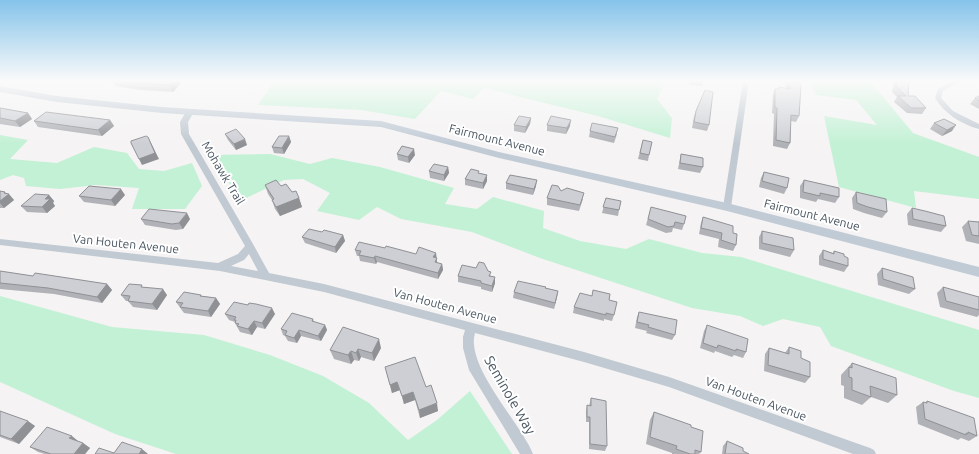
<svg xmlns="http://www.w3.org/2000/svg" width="979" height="454" font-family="Ubuntu,sans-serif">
<rect width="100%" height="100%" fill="#f5f3f3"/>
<g fill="#c3f1d5">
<polygon points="274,81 666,81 657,99 672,118 670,138 598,116 484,88 473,99 441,91 415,119 361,110 258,105"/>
<polygon points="809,81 870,81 913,133 979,157 979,199 914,191 916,208 839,187 824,116 877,125 856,100 816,95"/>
<polygon points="0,135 28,140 10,159 57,163 94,147 127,153 139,169 164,171 192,163 202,186 185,209 132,209 139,188 96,185 60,189 26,186 24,178 13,175 0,180"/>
<polygon points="270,154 310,164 332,158 380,167 454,188 445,204 477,209 493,197 544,211 543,228 580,241 626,249 649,239 702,253 741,257 979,330 979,398 954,391 831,346 820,327 783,319 763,326 740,316 692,308 540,258 472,232 401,219 377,207 359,220 317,211 330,193 303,179 284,180 242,200 208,155"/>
<polygon points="0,296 112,327 204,335 270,355 323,376 369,403 408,440 437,420 470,391 512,454 176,454 115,434 0,382"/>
</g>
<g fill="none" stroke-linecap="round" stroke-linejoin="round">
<g fill="#c1cad2" fill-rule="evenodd">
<polygon points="743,81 749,81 731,207 727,210 723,207"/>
<path d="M952 81H960L943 91 941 98 953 111 979 124V129C961 124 945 114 935 98L938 89Z"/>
<path d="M187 110H193L194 112 188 122 189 134 253 244 269 273 324 284 584 352 669 377 870 448 874 450 876 454H853L669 387 584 362 475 333C465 366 520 422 533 454H520L469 370 463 348V337L465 330 324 292 220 271 0 245V239L218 263 238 254 245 246 181 134 180 122ZM249 254 258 271 231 266 244 260Z"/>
</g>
<polygon fill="#c1cbd6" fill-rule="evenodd" points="0,86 57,96 162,107 381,121 499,152 727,203 979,267 979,277 727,211 499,158 381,127 162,113 57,102 0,92"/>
</g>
<g fill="#b0b2b7">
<polygon points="102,81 179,81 181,83 173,92 141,90 115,86 113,82"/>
<polygon points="689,81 704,81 702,86 690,85"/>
<polygon points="784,81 799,81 799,116 796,122 791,121 790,143 787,149 773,146 774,114 772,113 773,94 775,89 778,89 779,87 786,88"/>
<polygon points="894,81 909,81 908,96 926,108 922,114 907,113 894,102 897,97 892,92"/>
<polygon points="979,96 979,109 970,104 975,98"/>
<polygon points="0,108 28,113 32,119 20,127 0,124"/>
<polygon points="696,111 709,125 707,131 692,128 694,117"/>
<polygon points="531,118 530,124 525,133 514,131 514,125"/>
<polygon points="110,120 114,126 102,136 38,127 34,121"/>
<polygon points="934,123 952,131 942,136 930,129"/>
<polygon points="547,125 570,126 566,134 547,131"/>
<polygon points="590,131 617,134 614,143 589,137"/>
<polygon points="225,134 247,145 236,150 228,140"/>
<polygon points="289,136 291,142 284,154 274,153 272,147"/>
<polygon points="643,140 649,155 648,161 638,159"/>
<polygon points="397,154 415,155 409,163 398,160"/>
<polygon points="681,154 703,167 700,173 678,169"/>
<polygon points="448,167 449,173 444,181 430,178 429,171"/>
<polygon points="764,172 787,188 784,194 759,187 761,178"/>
<polygon points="479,173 487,175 487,181 483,189 465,185 465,179"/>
<polygon points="804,180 839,197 835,203 818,199 816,202 800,198 800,186"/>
<polygon points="506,183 536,186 533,195 506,189"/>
<polygon points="265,185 281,186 292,192 299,198 302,207 280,216 275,209 272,200 268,194"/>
<polygon points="0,191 6,194 14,200 4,208 0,208"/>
<polygon points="561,191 583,199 579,211 547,205 547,198"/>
<polygon points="856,192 887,212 882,218 864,213 853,209 852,198"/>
<polygon points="49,195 54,201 53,203 55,206 47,213 27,212 21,206"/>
<polygon points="125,195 115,206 84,202 79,196"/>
<polygon points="606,198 619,210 618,216 602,213"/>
<polygon points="651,207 684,224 682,230 673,228 672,232 666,233 646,225"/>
<polygon points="912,208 946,226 941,232 908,225 907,214"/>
<polygon points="703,217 733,233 736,245 733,251 718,247 719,239 699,234 701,223"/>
<polygon points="141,219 190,219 183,229 176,230 145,225"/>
<polygon points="968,221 978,222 979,221 979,244 966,241 962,227"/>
<polygon points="762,231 794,250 790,257 759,249 759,237"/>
<polygon points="322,232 343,235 345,241 336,253 305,243 302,237"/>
<polygon points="355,250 416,254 436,253 437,263 442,264 443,270 438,279 377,262 376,264 360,261 359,256 357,256"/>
<polygon points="823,250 833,253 834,251 844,256 848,266 844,272 819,265 819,256"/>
<polygon points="882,268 915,289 909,294 878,285 877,274"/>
<polygon points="0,271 33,276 107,284 112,290 102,303 54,294 0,289"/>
<polygon points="488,271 495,283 492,292 481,289 481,287 458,282 458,276"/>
<polygon points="144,287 167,295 157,310 133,307 128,301 126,301 121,295"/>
<polygon points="943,287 979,297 979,315 977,317 940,307 937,293"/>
<polygon points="546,288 558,291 557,297 554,309 513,298 514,292"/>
<polygon points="201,295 202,296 216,298 220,304 211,317 184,313 176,302"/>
<polygon points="609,300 614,315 612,321 604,319 604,321 573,313 574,307"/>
<polygon points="639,312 675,335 672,340 646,333 647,331 635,328 637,317"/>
<polygon points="225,314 275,314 265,329 257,327 252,335 240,332 235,323 235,322 229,320"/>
<polygon points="313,319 314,322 325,325 327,330 321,341 301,336 297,343 288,341 285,336 283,335 281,329"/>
<polygon points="707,325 746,352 743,358 734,355 732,357 715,351 714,353 700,348 704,331"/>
<polygon points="789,347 801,358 810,377 805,383 764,371 765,354 769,348 785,353"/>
<polygon points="381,348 374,361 361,357 359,361 354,360 351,364 334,359 330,350"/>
<polygon points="852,363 897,395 888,403 871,397 862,405 844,398 844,386 841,385 841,375"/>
<polygon points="385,367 426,387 438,411 420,418 415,400 404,404 400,390 392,393"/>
<polygon points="591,398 607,446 605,451 589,449 589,422 586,422 586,411 587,405 589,406"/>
<polygon points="927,401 977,436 969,441 961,438 958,440 918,424 916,407 923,402 925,403"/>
<polygon points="0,411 35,426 19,444 0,437"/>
<polygon points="654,412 691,427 701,452 699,454 672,454 672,453 646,444 650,420"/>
<polygon points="78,441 83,443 90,448 85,454 45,454 38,452 30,447"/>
<polygon points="727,441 743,451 749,454 722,454 723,446"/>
</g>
<g fill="#909195">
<polygon points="173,81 179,81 181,83 173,92 169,85"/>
<polygon points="28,113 32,119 20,127 15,121"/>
<polygon points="531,118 530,124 525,133 526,127"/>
<polygon points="110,120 114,126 102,136 98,130"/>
<polygon points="571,120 570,126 566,134 567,128"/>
<polygon points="956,125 952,131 942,136 947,130"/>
<polygon points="289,136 291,142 284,154 282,148"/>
<polygon points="148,137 159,159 142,165 139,159"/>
<polygon points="245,139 247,145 236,150 234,144"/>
<polygon points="414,149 415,155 409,163 408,157"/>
<polygon points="448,167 449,173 444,181 444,175"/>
<polygon points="487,175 487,181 483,189 483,183"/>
<polygon points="537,180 536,186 533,195 534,189"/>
<polygon points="121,189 125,195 115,206 111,200"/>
<polygon points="5,192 7,195 9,194 14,200 4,208 0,203 0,201 4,193"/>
<polygon points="49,195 54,201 53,203 55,206 47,213 42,207 45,199"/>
<polygon points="299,198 302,207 280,216 276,207"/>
<polygon points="187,213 190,219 183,229 179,223"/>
<polygon points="343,235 345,241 336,253 335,247"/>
<polygon points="436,253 437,264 435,268 433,257"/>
<polygon points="375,256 377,262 376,264 374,258"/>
<polygon points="442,264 443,270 438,279 438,273"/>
<polygon points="495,277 495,283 492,292 492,286"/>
<polygon points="107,284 112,290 102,303 97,297"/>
<polygon points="163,289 167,295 157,310 152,304"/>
<polygon points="558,291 557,297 554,309 555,303"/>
<polygon points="216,298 220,304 211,317 208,311"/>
<polygon points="272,308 275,314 265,329 262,323"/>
<polygon points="254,321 257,327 252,335 248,329"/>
<polygon points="325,325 327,330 321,341 318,336"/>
<polygon points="299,330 301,336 297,343 294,338"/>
<polygon points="379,339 381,348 374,361 372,353"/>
<polygon points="358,349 361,357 359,361 356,353"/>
<polygon points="351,351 354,360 351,364 348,355"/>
<polygon points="397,382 400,390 392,393 390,385"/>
<polygon points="413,392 415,400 404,404 402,396"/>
<polygon points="437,403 438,411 420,418 419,410"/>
<polygon points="28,421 35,426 19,444 11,439"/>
<polygon points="72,436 78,441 76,443 69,438"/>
<polygon points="83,443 90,448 85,454 74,454"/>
<polygon points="142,449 148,454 139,454"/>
</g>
<g fill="#cdcfd5" stroke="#909195">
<polygon points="124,81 173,81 169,85 137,83"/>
<polygon points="788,81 799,81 801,86 799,116 791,115 790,143 776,140 777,108 775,108 775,89 779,89 779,87 790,89"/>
<polygon points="897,81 909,81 908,96 915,96 926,108 911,108 898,96 906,96 896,86"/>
<polygon points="705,90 713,92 709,125 694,122 696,111"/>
<polygon points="979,96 979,101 975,98"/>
<polygon points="0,108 28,113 15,121 0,118"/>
<polygon points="46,112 110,120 98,130 34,121"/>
<polygon points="519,116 531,118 526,127 514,125"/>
<polygon points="551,116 571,120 567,128 547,125"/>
<polygon points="944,119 956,125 947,130 934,123"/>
<polygon points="592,123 618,128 615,137 590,131"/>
<polygon points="236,129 245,139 234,144 225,134"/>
<polygon points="146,136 148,137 155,153 139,159 131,143 131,141"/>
<polygon points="279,136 289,136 282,148 272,147"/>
<polygon points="643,140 652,142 649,155 640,153"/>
<polygon points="402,146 414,149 408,157 397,154"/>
<polygon points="681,154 703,158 703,167 680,163"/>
<polygon points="434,164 448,167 444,175 429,171"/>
<polygon points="471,169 479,171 478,173 487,175 483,183 465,179"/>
<polygon points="764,172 789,178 787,188 762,181"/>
<polygon points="510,175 537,180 534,189 506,183"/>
<polygon points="276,180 281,186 286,184 292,192 296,191 299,198 276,207 272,200 274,199 265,185"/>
<polygon points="804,180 839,188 839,197 820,193 820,196 803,192"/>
<polygon points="552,185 558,186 561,191 567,188 584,193 580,205 547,198"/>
<polygon points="89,186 121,189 111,200 79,196"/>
<polygon points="0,191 5,192 4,193 9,194 0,201"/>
<polygon points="856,192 886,199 887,212 868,207 857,203"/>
<polygon points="35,194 49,195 45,199 50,199 42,207 21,206"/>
<polygon points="606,198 621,201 619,210 603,207"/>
<polygon points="651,207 686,216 684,224 675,222 674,226 668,227 648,219"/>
<polygon points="912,208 925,211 944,216 946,226 913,219"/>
<polygon points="149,209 187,213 179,223 172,224 141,219"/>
<polygon points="703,217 733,226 733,233 737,234 736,245 721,240 722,233 701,228"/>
<polygon points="968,221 979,222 979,236 972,235"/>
<polygon points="309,229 322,232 324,230 343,235 335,247 302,237"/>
<polygon points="762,231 793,238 794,250 762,243"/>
<polygon points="359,242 385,248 386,246 416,254 419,247 436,253 433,257 437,258 435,262 442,264 438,273 375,256 374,258 359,255 361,251 355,250"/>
<polygon points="823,250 834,254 834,251 844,254 844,256 848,258 848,266 823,259"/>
<polygon points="479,262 484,263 488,271 491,272 489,276 495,277 492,286 481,283 481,281 458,276 462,265 476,268"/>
<polygon points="882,268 913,277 915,289 883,279"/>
<polygon points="0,271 33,276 35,273 107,284 97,297 48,288 0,283"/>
<polygon points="518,281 546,287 545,288 558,291 555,303 514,292"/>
<polygon points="129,284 142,285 141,287 163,289 152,304 128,301 130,296 121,295"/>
<polygon points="943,287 979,297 979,310 946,301"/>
<polygon points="593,290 610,294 609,300 617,302 614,315 606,313 606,315 574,307 580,293 592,296"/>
<polygon points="184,292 201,295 200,296 216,298 208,311 180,307 183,303 176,302"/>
<polygon points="234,302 248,305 249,303 256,304 272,308 262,323 254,321 248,329 237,326 239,324 235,323 236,320 234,320 236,317 225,314"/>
<polygon points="639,312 677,320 675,335 648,327 649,325 637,322"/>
<polygon points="292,313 313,319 312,321 325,325 318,336 299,330 294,338 285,335 287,331 281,329"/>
<polygon points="707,325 748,339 746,352 736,349 736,351 718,345 717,348 703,343"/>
<polygon points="343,327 379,339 372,353 358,349 356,353 351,351 348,355 330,350"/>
<polygon points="789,347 801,351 801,358 810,362 810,377 768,365 769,348 789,354"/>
<polygon points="415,357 426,387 431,385 437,403 419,410 413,392 402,396 397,382 390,385 385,367"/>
<polygon points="852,363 896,378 897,395 870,386 871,397 852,390 852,378 849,377 849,367 852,368"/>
<polygon points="591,398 606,401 607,446 590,444 590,417 587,417 587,405 591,406"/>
<polygon points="927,401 974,418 977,436 968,432 968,434 966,433 966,435 925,419 923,402 927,403"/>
<polygon points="0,411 28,421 11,439 0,435"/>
<polygon points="654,412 691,425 691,427 703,431 701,452 695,450 695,454 690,454 676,449 677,446 650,437"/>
<polygon points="47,427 72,436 69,438 83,443 74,454 51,454 30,447"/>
<polygon points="727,441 743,448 743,451 749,454 725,454"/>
<polygon points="122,442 142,449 139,454 95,454 99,448 114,453"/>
</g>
<linearGradient id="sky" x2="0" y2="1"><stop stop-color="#85c3ea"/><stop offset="0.56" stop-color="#fafafa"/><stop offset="1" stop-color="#fafafa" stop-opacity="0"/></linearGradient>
<rect width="979" height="144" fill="url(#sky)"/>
<g text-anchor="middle" stroke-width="4" stroke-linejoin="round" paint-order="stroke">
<g font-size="12" fill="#4a5661" stroke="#fff">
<text transform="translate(497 140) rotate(14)" y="4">Fairmount Avenue</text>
<text transform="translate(223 173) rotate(59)" y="4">Mohawk Trail</text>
<text transform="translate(812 215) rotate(14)" y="4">Fairmount Avenue</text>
<text transform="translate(126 244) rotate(6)" y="4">Van Houten Avenue</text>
<text transform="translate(445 306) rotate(15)" y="4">Van Houten Avenue</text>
<text transform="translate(756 399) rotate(20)" y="4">Van Houten Avenue</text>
</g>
<g font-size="14" fill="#4a5661" stroke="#fff">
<text transform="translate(510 395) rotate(60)" y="5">Seminole Way</text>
</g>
</g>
</svg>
